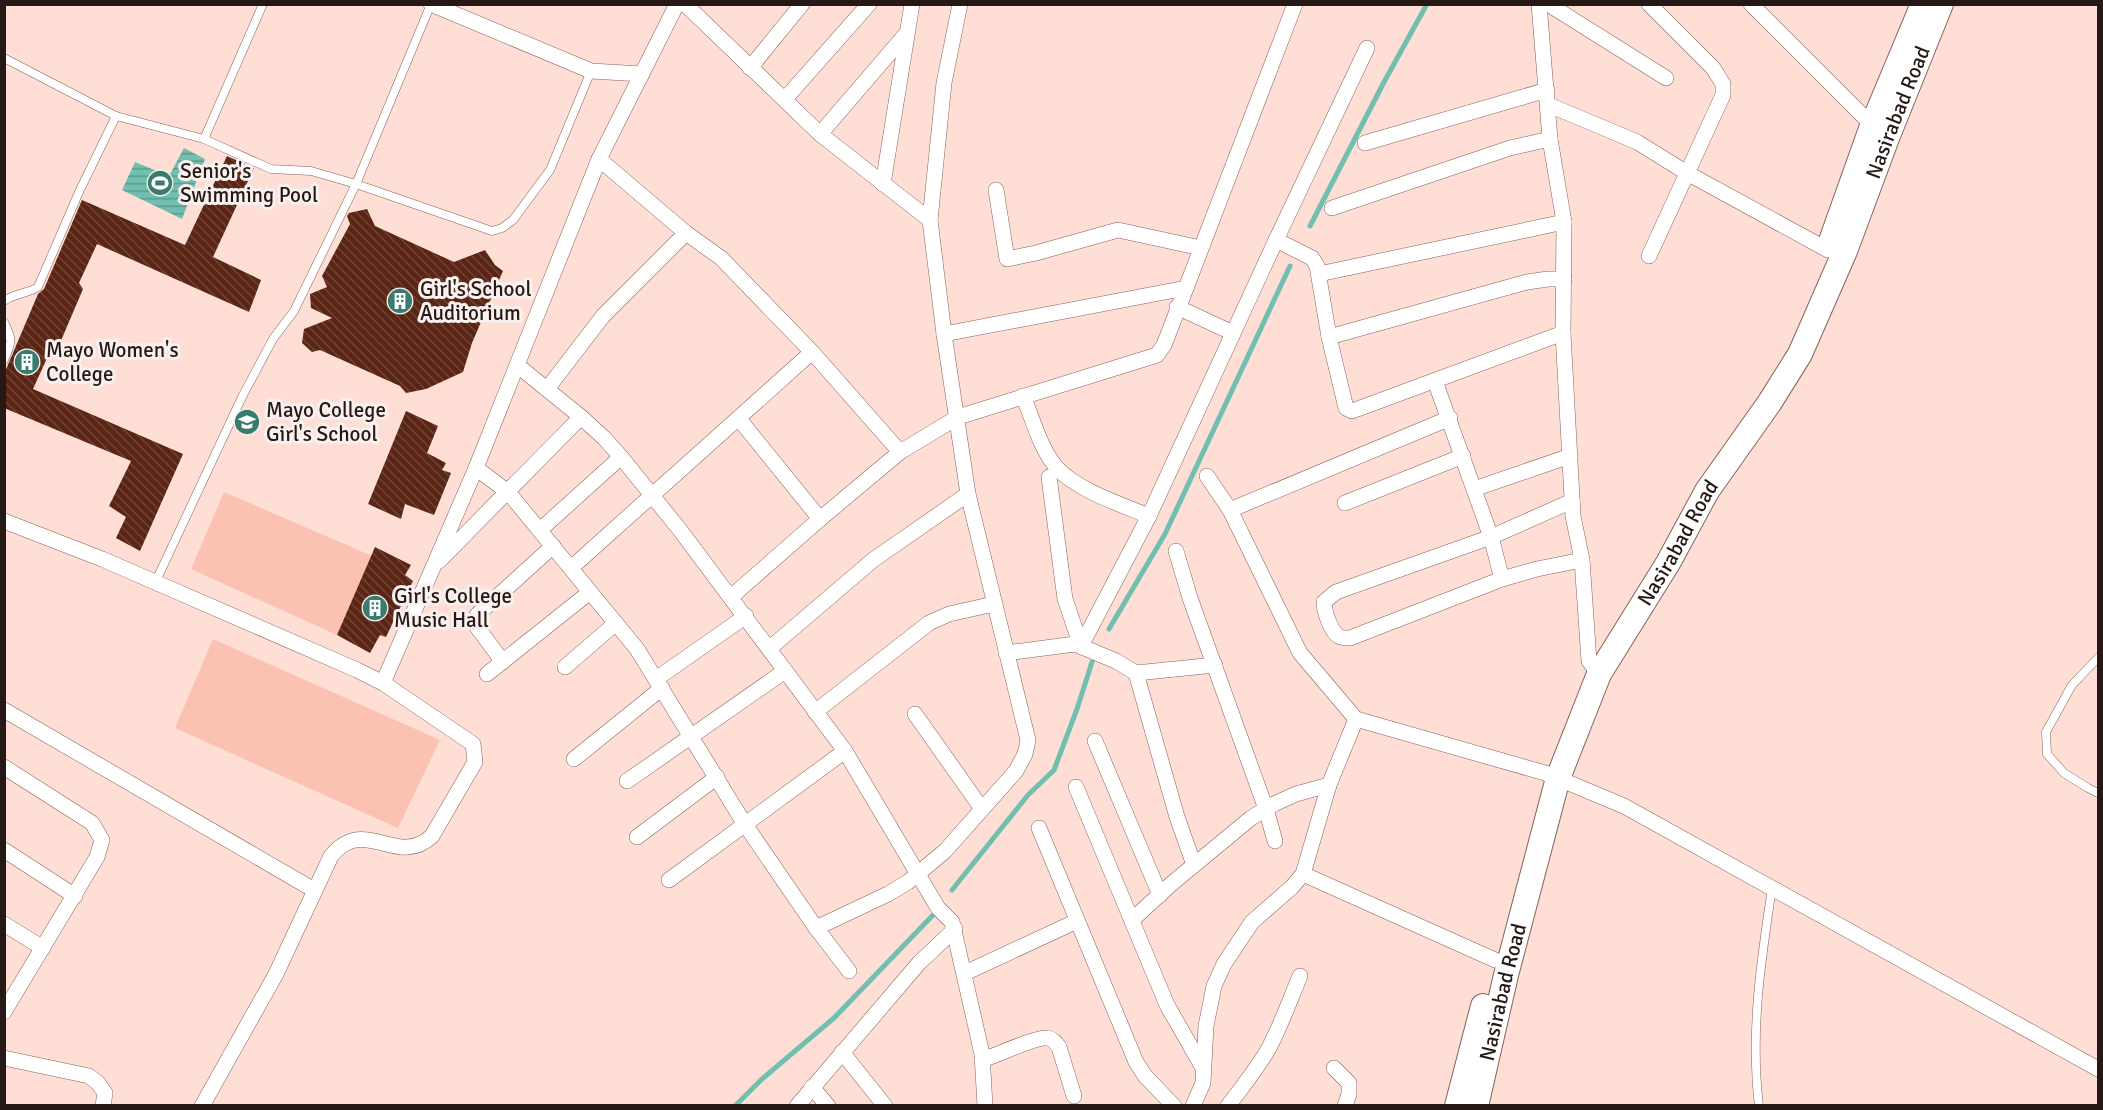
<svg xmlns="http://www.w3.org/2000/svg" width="2103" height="1110" font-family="Signika,sans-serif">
<defs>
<pattern id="water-rules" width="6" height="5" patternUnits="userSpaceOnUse" patternTransform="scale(1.5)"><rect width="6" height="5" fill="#71bfae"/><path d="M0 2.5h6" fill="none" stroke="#5d9a8c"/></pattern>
<pattern id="building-back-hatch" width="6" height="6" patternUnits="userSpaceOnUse" patternTransform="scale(1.5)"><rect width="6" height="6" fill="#5a2515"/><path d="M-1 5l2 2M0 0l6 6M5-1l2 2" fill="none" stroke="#6e4336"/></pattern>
</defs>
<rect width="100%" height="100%" fill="#feded5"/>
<g fill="#fbc2b1">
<polygon points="224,492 372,556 337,635 191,569"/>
<polygon points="213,639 440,740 398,828 175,728"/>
</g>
<polygon fill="url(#water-rules)" points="184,148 205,159 182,219 122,190 135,162 169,176"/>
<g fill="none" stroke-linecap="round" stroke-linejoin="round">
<g stroke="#71bfae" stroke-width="5">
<polyline points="1310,226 1384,82 1427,4"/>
<polyline points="1109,629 1165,534 1290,266"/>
<polyline points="952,890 1028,795 1054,770 1077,709 1092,662"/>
<polyline points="735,1106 762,1079 835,1017 933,915"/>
</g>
</g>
<g fill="url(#building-back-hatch)">
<polygon points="227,156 254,168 213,257 261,280 249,312 97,244 79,283 83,289 57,350 52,347 33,389 183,454 140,551 116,538 126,517 109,506 131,461 4,408 4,374 38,294 44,289 82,200 185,245"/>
<polygon points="367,209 375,226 454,262 485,250 495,265 503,271 472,343 463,372 426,389 406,393 400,386 320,350 312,352 302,343 304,329 332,318 311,308 310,294 327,287 322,276 350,224 347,216 349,213"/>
<polygon points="406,411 438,426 427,453 446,463 442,470 451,473 434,515 405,504 401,519 368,504"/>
<polygon points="375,547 411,565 405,575 413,581 386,637 380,635 370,653 337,635"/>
</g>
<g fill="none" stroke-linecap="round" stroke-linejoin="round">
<g stroke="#856359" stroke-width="9">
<g id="service">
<polyline points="4,58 116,116 204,139 271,169 311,171 356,184 492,231 502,228 513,220 550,170 591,71"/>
<polyline points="204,139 263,4"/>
<path d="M4 301C14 293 27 294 38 287L79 192 116 116"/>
<path d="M4 322C13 339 12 343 4 360"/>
<polyline points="155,583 243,395 273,339 294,311 356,184 431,4"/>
<polyline points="2098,658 2072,685 2046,732 2047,754 2064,773 2088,788 2098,793"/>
<path d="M1759 1106C1750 1032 1761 960 1772 888"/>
</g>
</g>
<g stroke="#856359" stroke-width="16">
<g id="minor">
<polyline points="431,4 591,71 642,74"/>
<polyline points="685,4 820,134 930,220"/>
<polyline points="1539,4 1550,139 1564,222 1563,333 1573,516 1582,560 1589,661 1599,674"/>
<polyline points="1548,4 1666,78"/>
<polyline points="1751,4 1878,131"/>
<polyline points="750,68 802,4"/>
<polyline points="785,99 869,4"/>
<polyline points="1549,105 1637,142 1687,173 1828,250"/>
<polyline points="820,134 906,34"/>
<polyline points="1365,143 1547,90"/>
<polyline points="599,159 686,233 721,258 812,352 900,452 958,417 1157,355 1164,345 1186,288 1295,4"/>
<polyline points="883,184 912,4"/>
<polyline points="996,190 1007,259 1036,253 1118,230 1201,248"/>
<polyline points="1332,208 1510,148 1550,139"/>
<polyline points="1276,240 1312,258 1317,266 1329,337 1346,408 1352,411 1563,333"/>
<polyline points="1649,256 1723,95 1723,84 1713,68 1649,4"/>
<polyline points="1319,274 1564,222"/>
<polyline points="1177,307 1233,333"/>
<polyline points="944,334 1186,288"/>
<polyline points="1329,337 1527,282 1548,279 1564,279"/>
<polyline points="517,365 581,417 604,438 621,457 680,530 845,751 938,908 952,922 982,1054 985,1106"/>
<polyline points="1435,381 1491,537 1502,579"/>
<polyline points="547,389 603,316 686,233"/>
<path d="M1023 396C1033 419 1040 449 1057 468 1077 490 1122 505 1149 516"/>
<polyline points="739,419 820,519"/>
<polyline points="476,468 508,492 637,649 744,823 816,928 849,971"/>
<polyline points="1207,476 1230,510 1300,653 1356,719"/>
<polyline points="1049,477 1065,599 1081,646"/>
<polyline points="1474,489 1570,456"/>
<path d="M1572 501 1491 537 1336 592 1324 602C1324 611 1331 633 1340 637 1343 638 1347 638 1350 638L1502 579 1537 569 1582 560"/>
<polyline points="1345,503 1463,456"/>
<polyline points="1230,510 1450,418"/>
<path d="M4 521 102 559 357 670 383 683 473 744 475 762 432 836C396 869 366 814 331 856L276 974 202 1106"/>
<polyline points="540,530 621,457"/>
<polyline points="1176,551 1190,598 1266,809 1275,841"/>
<polyline points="439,561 581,417"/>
<polyline points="571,568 812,352"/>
<polyline points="731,597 820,519 900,452"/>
<polyline points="1081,646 1149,516 1276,240 1367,48"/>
<polyline points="770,648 873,560 968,494"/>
<polyline points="1006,653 1075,644 1116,661 1136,673 1215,665"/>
<polyline points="503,662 477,627 477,615 553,546"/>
<polyline points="565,667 616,623"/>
<polyline points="1136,673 1177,817 1194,865"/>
<polyline points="487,674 590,592"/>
<polyline points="656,679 746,616"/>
<polyline points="383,683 476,468 599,159 677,4"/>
<polyline points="4,710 314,890"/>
<polyline points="815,712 929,623 949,614 994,604"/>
<polyline points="915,714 982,809"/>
<polyline points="1095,741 1160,895"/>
<polyline points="574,759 662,688"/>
<polyline points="4,767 92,823 102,840 97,857 4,1012"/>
<polyline points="627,781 785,671"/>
<polyline points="1076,787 1167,1005 1203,1068"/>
<polyline points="1039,828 1136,1062 1145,1076 1174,1106"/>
<polyline points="637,837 717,777"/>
<polyline points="4,850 75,896"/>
<polyline points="1303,874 1495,960"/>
<polyline points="669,880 845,751"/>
<polyline points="1132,920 1170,885 1251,818 1274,804 1296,794 1329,785"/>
<polyline points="4,924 43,948"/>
<polyline points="816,928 888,894 908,882 945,851 1016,771 1025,754 1028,740 968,494 944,334 930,220 944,83 960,4"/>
<polyline points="965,973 1077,921"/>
<polyline points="842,1052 885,1106"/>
<polyline points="4,1058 89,1076 98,1083 105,1093 103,1106"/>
<path d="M982 1060C995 1056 1037 1036 1048 1038 1053 1039 1056 1043 1059 1047L1074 1096"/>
<polyline points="1334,1068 1349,1083 1349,1094 1345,1106"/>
<polyline points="812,1087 828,1106"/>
<polyline points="797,1106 919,963 955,929"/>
<polyline points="1193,1106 1203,1083 1206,1026 1214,986 1224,964 1252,922 1292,887 1303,874 1329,785 1356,719 1545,773 1624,806 2098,1069"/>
<path d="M1228 1106C1242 1087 1257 1069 1269 1048 1281 1025 1290 1000 1300 976"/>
</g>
</g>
<g stroke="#856359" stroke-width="26">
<g id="trunk">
<polyline points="1831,241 1872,126 1923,4"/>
<polyline points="1457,1106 1483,1006"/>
<path id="s1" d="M1476 1106 1506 975 1558 778 1599 674 1668 563 1707 491 1770 402 1800 354 1845 251 1887 138 1941 4"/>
</g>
</g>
<use href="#service" stroke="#fff" stroke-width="8"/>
<use href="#minor" stroke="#fff" stroke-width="15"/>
<use href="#trunk" stroke="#fff" stroke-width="24"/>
</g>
<defs>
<g id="stadium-disc" transform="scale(1.35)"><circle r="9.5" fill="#397c6e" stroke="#f9f1ef"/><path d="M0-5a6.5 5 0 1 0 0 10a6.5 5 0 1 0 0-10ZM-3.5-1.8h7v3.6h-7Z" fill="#fff"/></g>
<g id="building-disc" transform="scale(1.35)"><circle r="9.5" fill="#397c6e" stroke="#f9f1ef"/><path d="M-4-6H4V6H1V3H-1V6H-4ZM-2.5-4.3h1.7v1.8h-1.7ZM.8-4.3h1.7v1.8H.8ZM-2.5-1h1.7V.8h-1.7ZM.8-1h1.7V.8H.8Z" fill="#fff"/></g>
<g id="school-disc" transform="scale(1.35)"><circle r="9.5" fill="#397c6e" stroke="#f9f1ef"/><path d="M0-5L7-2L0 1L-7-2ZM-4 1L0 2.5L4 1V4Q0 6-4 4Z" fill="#fff"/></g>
</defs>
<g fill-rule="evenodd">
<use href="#stadium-disc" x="160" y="183"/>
<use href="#building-disc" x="400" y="301"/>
<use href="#building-disc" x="27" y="362"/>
<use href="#school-disc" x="247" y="422"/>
<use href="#building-disc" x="375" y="608"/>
</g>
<g text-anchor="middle" stroke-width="6" stroke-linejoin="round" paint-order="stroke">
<g font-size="21" fill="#261915" stroke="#f9f1ef">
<text dy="7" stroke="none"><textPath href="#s1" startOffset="1089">Nasirabad Road</textPath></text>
<text dy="7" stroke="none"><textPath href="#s1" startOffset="603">Nasirabad Road</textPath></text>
<text dy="7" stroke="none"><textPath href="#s1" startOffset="117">Nasirabad Road</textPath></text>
</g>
<g font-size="21" fill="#261915" stroke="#f9f1ef" text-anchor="start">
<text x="180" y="178">Senior's<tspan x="180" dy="24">Swimming Pool</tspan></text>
<text x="420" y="296">Girl's School<tspan x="420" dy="24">Auditorium</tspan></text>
<text x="46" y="357">Mayo Women's<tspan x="46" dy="24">College</tspan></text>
<text x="266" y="417">Mayo College<tspan x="266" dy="24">Girl's School</tspan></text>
<text x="394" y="603">Girl's College<tspan x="394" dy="24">Music Hall</tspan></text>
</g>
</g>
<rect width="2103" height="1110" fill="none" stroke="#261915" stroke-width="12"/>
</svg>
